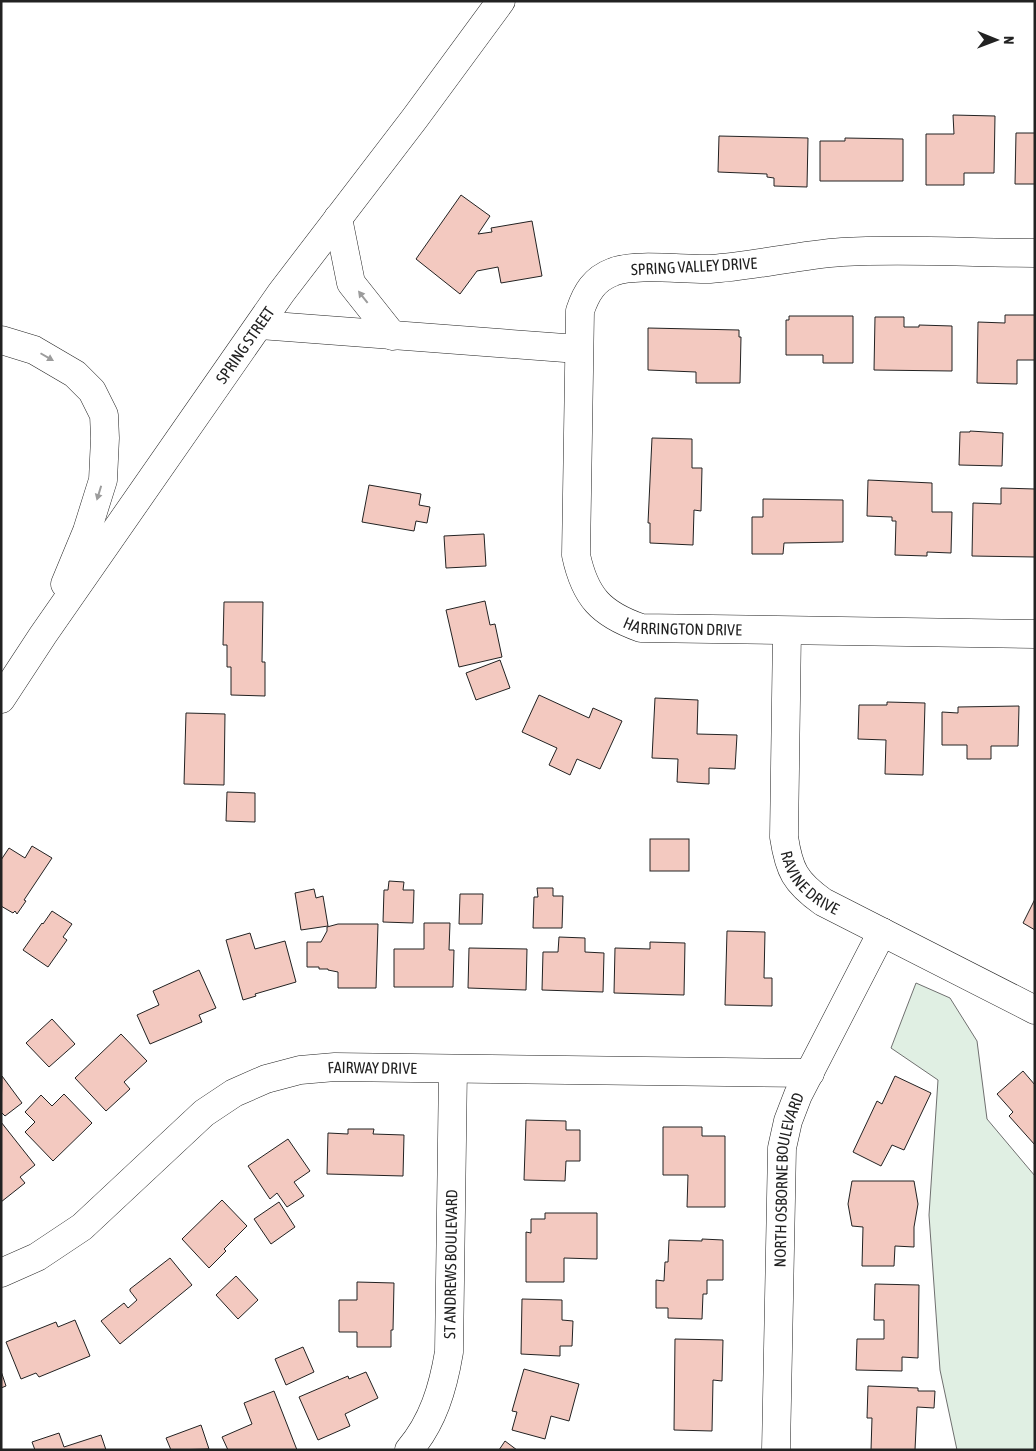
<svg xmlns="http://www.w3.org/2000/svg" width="1036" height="1451" font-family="'Asap Condensed',sans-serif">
<rect width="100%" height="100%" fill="#fff"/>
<polygon fill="#e0efe3" stroke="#6f6f6f" points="916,983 950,998 977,1041 987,1119 1035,1176 1035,1450 957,1450 940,1370 929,1215 938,1080 891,1048"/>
<g fill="#f3c9c0" stroke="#222">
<polygon points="953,115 995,116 994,173 964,173 964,185 926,185 926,134 954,134"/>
<polygon points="1016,133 1035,133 1035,184 1015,184"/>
<polygon points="719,136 808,138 807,187 774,186 774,178 767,177 767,174 718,172"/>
<polygon points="845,138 903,139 903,181 820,181 820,141 845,141"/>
<polygon points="461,195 490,216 478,234 492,232 491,228 532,221 542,276 501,283 498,267 477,271 460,294 416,259"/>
<polygon points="1005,315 1035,315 1035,360 1017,360 1017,384 977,383 978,322 1005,323"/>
<polygon points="789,316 853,316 853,363 823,363 823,355 786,355 786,320 789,320"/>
<polygon points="875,317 904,317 904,327 919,327 919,325 952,326 952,371 874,370"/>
<polygon points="648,328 739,330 739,337 741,337 740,383 696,383 696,372 648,370"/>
<polygon points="970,431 1003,433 1002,466 959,465 960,432 970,432"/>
<polygon points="652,438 692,439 692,468 702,468 701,511 694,510 693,545 650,543 650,523 648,523"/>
<polygon points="868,480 932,483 932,512 952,512 951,553 927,552 927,556 895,555 896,521 892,521 892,517 867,516"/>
<polygon points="369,485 421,494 419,505 430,507 427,523 416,521 414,531 362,522"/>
<polygon points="1001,488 1035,489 1035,557 972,556 973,503 1001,504"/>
<polygon points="763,499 843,500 843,542 784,543 783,554 752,554 752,517 763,517"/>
<polygon points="484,534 486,566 446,568 444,536"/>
<polygon points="485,601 490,625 495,624 502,657 459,667 446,610"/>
<polygon points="224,602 263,602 262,662 265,662 265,696 231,695 231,667 227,667 227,645 223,645"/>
<polygon points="500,660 510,688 476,700 466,673"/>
<polygon points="539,695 589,718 593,708 622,721 600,769 577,759 570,775 549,765 557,748 522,732"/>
<polygon points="655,698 698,700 697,734 737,735 735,769 709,768 709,784 677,782 678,759 652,758"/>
<polygon points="887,702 925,703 923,775 885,774 886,740 858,739 859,705 887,705"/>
<polygon points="1019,706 1018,746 991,746 991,759 967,759 967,745 942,745 942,712 958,713 958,707"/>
<polygon points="186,713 225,714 224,785 184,784"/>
<polygon points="227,792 255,793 255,822 226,821"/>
<rect x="650" y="839" width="39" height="32"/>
<polygon points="32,846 52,858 24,900 26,901 17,914 15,911 13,913 1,906 1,860 9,848 25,858"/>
<polygon points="389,881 404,882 403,890 414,890 413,923 383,922 384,890 388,890"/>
<polygon points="537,888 553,888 553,896 563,896 562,928 533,928 534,897 538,897"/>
<polygon points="314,889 316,898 323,896 328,926 301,930 295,893"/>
<polygon points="460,894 483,894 482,924 459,924"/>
<polygon points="1035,899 1035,930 1023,923"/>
<polygon points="52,911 72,924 63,937 67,940 48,967 23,950 42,923 43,924"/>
<polygon points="424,923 450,923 449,950 454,950 453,987 394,987 394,949 424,949"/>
<polygon points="338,924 378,924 376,988 338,988 338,972 328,970 328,969 319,969 319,967 307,967 307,942 321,942 327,931 327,927"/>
<polygon points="727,931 765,932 764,978 772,978 772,1006 725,1005"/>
<polygon points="250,933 255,949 285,941 296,982 255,994 256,996 243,1000 226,940"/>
<polygon points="559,937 585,938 585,952 604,953 603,992 542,990 543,952 558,952"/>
<polygon points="650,942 685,943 684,995 614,993 615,948 650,949"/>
<polygon points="469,948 527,949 526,990 468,988"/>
<polygon points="199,970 216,1008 199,1015 202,1022 150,1044 137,1015 159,1005 153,991"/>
<polygon points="52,1019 75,1044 49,1067 26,1043"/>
<polygon points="121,1034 147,1061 124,1082 130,1089 106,1111 75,1078"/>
<polygon points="1023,1071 1035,1085 1035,1145 1009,1116 1013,1112 997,1094"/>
<polygon points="2,1076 22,1103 5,1116 1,1112"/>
<polygon points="895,1076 931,1093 904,1150 892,1145 881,1166 853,1152 877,1101 882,1104"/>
<polygon points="64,1094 92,1123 53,1161 25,1132 35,1122 25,1112 41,1095 52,1106"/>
<polygon points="526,1120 566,1121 566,1130 580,1130 580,1161 566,1161 565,1181 524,1180"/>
<polygon points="1,1122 35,1165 20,1177 25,1183 1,1202"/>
<polygon points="663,1127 702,1127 702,1136 725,1136 725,1207 687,1207 688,1175 663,1175"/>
<polygon points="348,1129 374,1129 373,1134 404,1135 403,1176 327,1174 328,1133 348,1134"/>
<polygon points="288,1139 310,1171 294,1182 304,1196 287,1207 277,1193 270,1199 248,1166"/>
<polygon points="852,1181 914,1181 918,1204 914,1227 914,1247 895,1246 894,1266 862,1266 863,1227 852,1226 848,1204"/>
<polygon points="222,1200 247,1226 224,1249 226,1251 209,1268 182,1239"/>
<polygon points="279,1202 295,1227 271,1244 254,1219"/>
<polygon points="545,1213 597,1213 597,1259 564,1258 564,1282 526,1282 526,1232 531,1233 531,1219 545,1219"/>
<polygon points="702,1239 723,1240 723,1280 707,1280 707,1294 703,1294 702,1319 668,1318 668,1308 656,1308 656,1280 664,1281 665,1262 668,1262 669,1240 702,1241"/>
<polygon points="170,1258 192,1285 120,1344 101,1321 124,1303 128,1308 137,1300 130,1291 130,1289"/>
<polygon points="236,1276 258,1300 238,1319 216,1295"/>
<polygon points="357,1282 394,1283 393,1330 391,1330 391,1347 357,1347 357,1332 339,1332 339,1300 357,1300"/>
<polygon points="875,1284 919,1285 918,1358 902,1357 902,1371 856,1370 857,1339 884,1339 884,1320 874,1320"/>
<polygon points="522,1299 562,1300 562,1320 573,1321 572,1346 560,1346 560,1356 521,1354"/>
<polygon points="75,1320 90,1356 39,1377 36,1373 21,1379 6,1342 56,1322 58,1327"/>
<polygon points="675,1339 723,1340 722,1381 713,1380 712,1431 674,1430"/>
<polygon points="303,1347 314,1372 286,1385 275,1359"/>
<polygon points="524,1369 579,1384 569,1421 551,1416 545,1439 512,1430 517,1412 512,1411"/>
<polygon points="1,1371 6,1386 1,1388"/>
<polygon points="366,1372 378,1398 345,1414 350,1426 318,1440 299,1397 348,1376 349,1379"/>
<polygon points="868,1386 918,1388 918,1391 935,1391 934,1408 917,1407 915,1450 871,1450 872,1418 867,1418"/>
<polygon points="274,1391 297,1450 228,1450 222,1437 252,1424 244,1403"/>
<polygon points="201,1425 209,1449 171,1450 166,1438"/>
<polygon points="59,1433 64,1447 101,1435 106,1450 35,1450 32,1442"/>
<polygon points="505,1441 517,1450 499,1450"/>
</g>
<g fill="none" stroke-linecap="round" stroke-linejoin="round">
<g stroke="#222" stroke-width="29">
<g id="minor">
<path id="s1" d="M1035 253C971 253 906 248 842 252 798 255 755 266 710 269 685 270 634 263 613 272 594 279 586 293 580 311L576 555C585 597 601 614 641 628L1035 634"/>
<polyline points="260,325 578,349"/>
<path id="s2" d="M787 631 784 837C789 870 795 882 823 902L1035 1010"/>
<path id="s3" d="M1 1273 37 1257 82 1227 204 1113 234 1093 266 1079 300 1070 335 1067 810 1073"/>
<path id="s4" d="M409 1450C433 1422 443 1388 449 1352L453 1069"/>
<path id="s5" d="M776 1450 782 1148 788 1121 798 1095 882 932"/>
</g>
</g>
<g stroke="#222" stroke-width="29">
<g id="major">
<polyline points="338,218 351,283 393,336"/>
<polyline points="1,340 34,350 75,374 92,391 104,415 105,438 103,480 87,531 65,584"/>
<path id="s6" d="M1 699 43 635 281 293 415 118 501 1"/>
</g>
</g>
<use href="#minor" stroke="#fff" stroke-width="28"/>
<use href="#major" stroke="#fff" stroke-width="28"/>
</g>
<defs><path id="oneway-solid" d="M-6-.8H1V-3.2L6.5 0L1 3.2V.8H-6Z" transform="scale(1.25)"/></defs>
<g fill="#9c9c9c">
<use href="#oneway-solid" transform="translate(363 297) rotate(-128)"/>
<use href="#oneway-solid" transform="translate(47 357) rotate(30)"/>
<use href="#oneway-solid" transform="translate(99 493) rotate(107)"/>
</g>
<g text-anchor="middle" stroke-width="4" stroke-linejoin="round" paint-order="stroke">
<g font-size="16" fill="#222" stroke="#fff">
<text transform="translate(694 266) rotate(-3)" y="6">SPRING VALLEY DRIVE</text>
<text dy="6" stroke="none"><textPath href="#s6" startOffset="430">SPRING STREET</textPath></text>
<text dy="6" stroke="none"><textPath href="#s1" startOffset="866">HARRINGTON DRIVE</textPath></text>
<text dy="6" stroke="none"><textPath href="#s2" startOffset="261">RAVINE DRIVE</textPath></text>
<text dy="6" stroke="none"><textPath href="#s3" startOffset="439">FAIRWAY DRIVE</textPath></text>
<text dy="6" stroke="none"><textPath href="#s5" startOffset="271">NORTH OSBORNE BOULEVARD</textPath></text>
<text dy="6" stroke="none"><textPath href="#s4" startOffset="195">ST ANDREWS BOULEVARD</textPath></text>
</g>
</g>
<rect width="1036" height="1451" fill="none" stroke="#222222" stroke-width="5"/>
<g transform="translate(996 40) rotate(91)" stroke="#ffffff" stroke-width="4" paint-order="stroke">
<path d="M0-4L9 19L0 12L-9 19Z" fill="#222222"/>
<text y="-8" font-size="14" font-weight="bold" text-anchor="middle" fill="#222222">N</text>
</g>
</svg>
